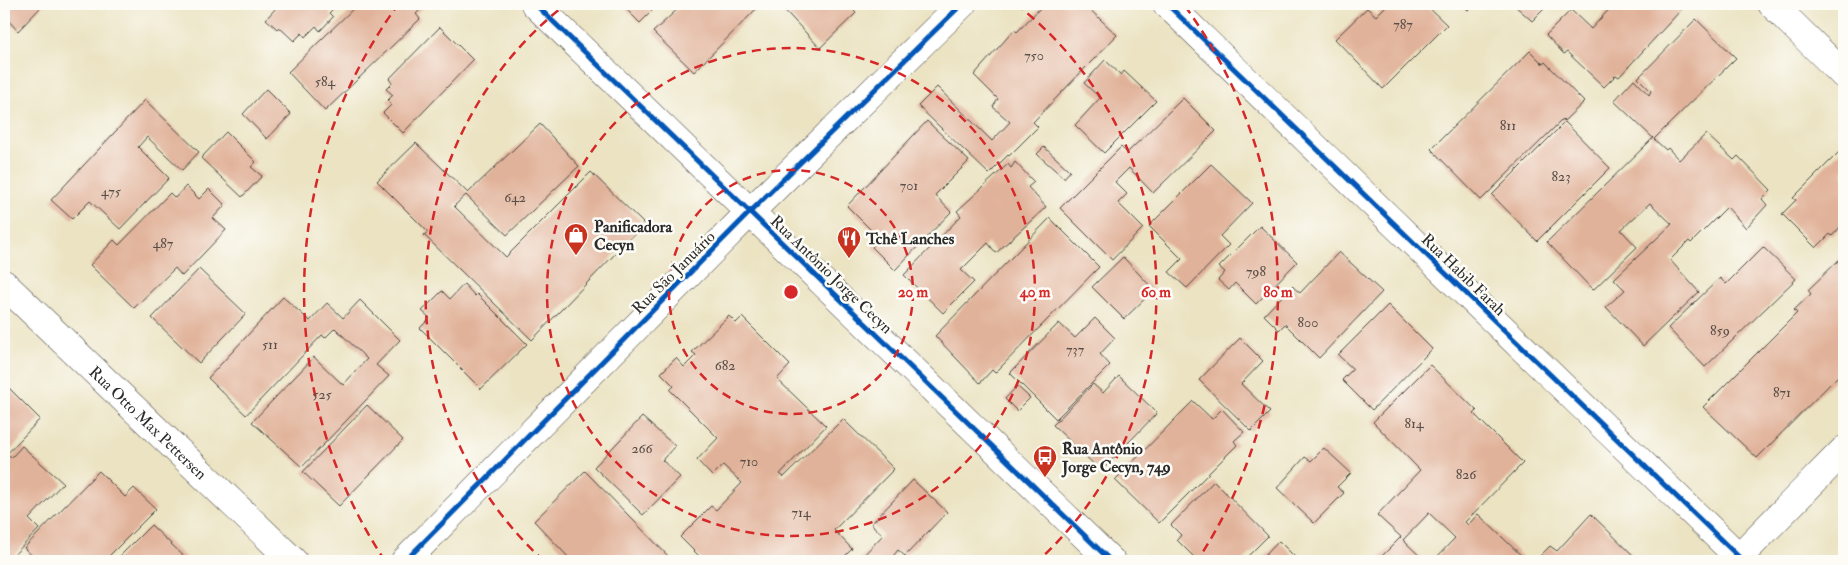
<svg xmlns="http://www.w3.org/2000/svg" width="1848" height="565" font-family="'IM FELL Double Pica',serif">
<rect width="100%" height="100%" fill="#fdfcf7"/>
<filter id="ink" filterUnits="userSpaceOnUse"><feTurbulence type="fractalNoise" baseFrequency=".02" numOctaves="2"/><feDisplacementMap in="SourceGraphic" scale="10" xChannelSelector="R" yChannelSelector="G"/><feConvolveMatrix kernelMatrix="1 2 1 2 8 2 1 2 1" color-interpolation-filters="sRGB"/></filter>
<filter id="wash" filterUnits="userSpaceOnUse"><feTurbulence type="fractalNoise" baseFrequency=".0096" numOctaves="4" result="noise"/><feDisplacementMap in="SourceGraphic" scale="20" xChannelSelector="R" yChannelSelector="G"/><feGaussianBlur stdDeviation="1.12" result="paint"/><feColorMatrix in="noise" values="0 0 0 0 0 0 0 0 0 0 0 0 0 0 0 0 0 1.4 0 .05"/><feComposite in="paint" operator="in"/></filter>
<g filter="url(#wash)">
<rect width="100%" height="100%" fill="#ebe3c2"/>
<g id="blocks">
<g fill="#e1b29a">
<polygon points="4,4 44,4 18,31 4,16"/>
<polygon points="274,4 338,4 329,13 333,17 320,31 316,26 305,37 302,33 294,41 279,27 277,29 266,19 276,8 273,5"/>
<polygon points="358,4 426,4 416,14 420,19 325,111 288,72"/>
<polygon points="621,4 659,4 640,23"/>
<polygon points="683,4 761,4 694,72 653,32"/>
<polygon points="779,4 847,4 856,13 820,48"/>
<polygon points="1044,4 1084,4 1117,35 1033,122 1038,127 1009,156 1008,155 989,174 918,106 937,87 992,141 1010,122 993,107 998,99 974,75 1014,30 1017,32"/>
<polygon points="1388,4 1425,4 1447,25 1383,89 1335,39 1367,8 1376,16"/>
<polygon points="1461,4 1475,4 1468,10"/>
<polygon points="1513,4 1549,4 1532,21"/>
<polygon points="1614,4 1674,4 1681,10 1619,77 1616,75 1604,87 1567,52 1564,54 1546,35 1571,10 1591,29"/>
<polygon points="1696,19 1736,58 1654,139 1666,150 1668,148 1679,160 1706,134 1734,160 1738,156 1771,190 1762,199 1767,205 1746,228 1727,207 1691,243 1689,241 1670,260 1699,292 1643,346 1606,307 1625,290 1614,279 1672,224 1650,203 1621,230 1637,247 1593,290 1547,242 1653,138 1614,101 1634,79 1649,95 1651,91 1638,78"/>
<polygon points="440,27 473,60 403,133 383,113 391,105 387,101 393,95 386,89 392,83 389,79"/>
<polygon points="1530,51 1543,64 1545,62 1584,102 1564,121 1563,119 1481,200 1431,149"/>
<polygon points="1105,60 1121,75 1124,71 1156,101 1104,153 1075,125 1100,98 1084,83"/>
<polygon points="266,89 291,114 267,139 243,114"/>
<polygon points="1183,98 1216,131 1153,193 1129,168 1115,182 1127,194 1118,203 1143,228 1112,260 1060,208 1121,147 1127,153"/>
<polygon points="145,100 199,152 182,170 147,137 138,147 169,178 120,229 90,201 72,219 51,200"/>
<polygon points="927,121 969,161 935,195 951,212 895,270 872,247 880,239 847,206"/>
<polygon points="1565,122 1610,168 1537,241 1492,195"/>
<polygon points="540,124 579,166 507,235 466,195 454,206 506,257 591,172 644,224 532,340 424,235 428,232 377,181 416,143 468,193"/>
<polygon points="226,132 256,162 251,167 262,176 242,197 201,158"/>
<polygon points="1044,147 1070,171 1064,178 1037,154"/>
<polygon points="1844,147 1844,223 1832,236 1830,234 1816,248 1782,214 1796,200 1793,198"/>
<polygon points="1015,162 1034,182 1028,187 1046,207 996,253 988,243 961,270 974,282 943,313 904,275 961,216 957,211 1008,164 1011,168"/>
<polygon points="1211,164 1252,203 1220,236 1229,245 1187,288 1169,272 1182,259 1149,226"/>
<polygon points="186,186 199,199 209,189 225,205 213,218 226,230 182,276 175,268 134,308 90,265 114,240 119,245 170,193 175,198"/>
<polygon points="1050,218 1099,267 995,373 992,370 980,383 935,336"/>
<polygon points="1260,226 1297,262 1256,304 1235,283 1229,290 1218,280 1225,272 1219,267"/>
<polygon points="1763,247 1796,279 1705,367 1668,328 1720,278 1726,284"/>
<polygon points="1339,252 1382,292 1319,358 1285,324 1279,330 1264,315 1292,286 1300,293"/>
<polygon points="1844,255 1844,370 1757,458 1703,407 1797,313 1794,310 1811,294 1808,290"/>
<polygon points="1123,257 1154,290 1124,319 1092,287"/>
<polygon points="199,269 246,314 199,363 152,318"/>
<polygon points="464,284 475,296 477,294 527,344 481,389 420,328 430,318 422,311 442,291 450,299"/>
<polygon points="283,297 310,321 327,303 343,318 360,300 400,340 376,365 389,376 302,467 252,422 314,357 343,385 367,359 335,328 325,338 322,335 246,415 208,378"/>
<polygon points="1388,305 1432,349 1372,410 1342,380 1353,369 1338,355"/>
<polygon points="729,316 736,323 742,317 790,365 777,379 826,426 780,474 784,477 843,419 894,469 834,530 852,549 840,561 702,561 703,560 680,537 711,506 716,510 742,483 723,465 712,476 697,460 718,438 670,390 674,386 661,373 676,358 684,367 696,355 692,352"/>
<polygon points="1095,318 1115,338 1100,354 1110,365 1056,419 1010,373 1059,323 1075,338"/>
<polygon points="1240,338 1263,361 1241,384 1270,412 1251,431 1199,380"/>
<polygon points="1430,365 1477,411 1474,414 1523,463 1465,522 1468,525 1478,514 1527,561 1433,561 1455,538 1429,513 1403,540 1425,561 1377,561 1401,537 1377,515 1420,470 1373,422"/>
<polygon points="1119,376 1157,413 1101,471 1053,425 1093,384 1103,393"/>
<polygon points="4,383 40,419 4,457"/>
<polygon points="1017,386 1030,398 1017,411 1005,399"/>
<polygon points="1193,401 1212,419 1222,409 1244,432 1234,441 1237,445 1159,523 1115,480"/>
<polygon points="367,405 403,440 339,506 303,472"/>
<polygon points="642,417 675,446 662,460 680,477 643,515 594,467"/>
<polygon points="22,446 63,483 29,519 39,529 8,561 4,561 4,460 8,455 11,458"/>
<polygon points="1324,448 1351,473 1337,487 1344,493 1314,523 1277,488 1305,457 1311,461"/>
<polygon points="99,471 125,497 134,488 156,509 104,561 38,561 24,548"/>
<polygon points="585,471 673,561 572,561 534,521"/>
<polygon points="913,480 947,512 905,556 898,550 890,560 891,561 858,561 883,535 871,524"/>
<polygon points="1214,481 1268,536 1243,561 1198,561 1177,540 1181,535 1171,525"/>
<polygon points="1591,514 1639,561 1535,561 1550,546 1557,551"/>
<polygon points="151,525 189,561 115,561"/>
<polygon points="1279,541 1299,561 1260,561"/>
</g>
</g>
</g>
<g filter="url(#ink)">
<use href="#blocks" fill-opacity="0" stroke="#484742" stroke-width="1"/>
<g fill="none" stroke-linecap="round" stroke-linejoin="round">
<g stroke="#484742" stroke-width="29">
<g id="minor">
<polyline points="1167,4 1743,561"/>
<polyline points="1772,4 1844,75"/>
<path id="s1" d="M4 284 293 561"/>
<polyline points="405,561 750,212 962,4"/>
</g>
</g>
<g stroke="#484742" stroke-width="29">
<g id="tertiary">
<polyline points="535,4 1111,561"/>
<polyline points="1735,561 1844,450"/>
</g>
</g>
<use href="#minor" stroke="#fff" stroke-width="28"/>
<use href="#tertiary" stroke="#fff" stroke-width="28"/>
<g stroke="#fdfcf7" stroke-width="8">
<g id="cycleway">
<polyline points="535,4 1111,561"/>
<polyline points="1167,4 1743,561"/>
<polyline points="405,561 750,212 962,4"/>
</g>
</g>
<use href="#cycleway" stroke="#0057b8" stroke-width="5"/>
</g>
</g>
<g fill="none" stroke="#d62828" stroke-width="2.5" stroke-dasharray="9 6">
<circle cx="791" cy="292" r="122"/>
<circle cx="791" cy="292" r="244"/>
<path d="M544 561A365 365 0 0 1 566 4M1016 4A365 365 0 0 1 1038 561"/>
<path d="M385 561A487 487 0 0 1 397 6M1185 6A487 487 0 0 1 1197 561"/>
</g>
<defs>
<g id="shop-pin" transform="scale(1.25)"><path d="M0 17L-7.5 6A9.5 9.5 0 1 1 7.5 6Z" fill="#c8321e" stroke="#fdfcf7"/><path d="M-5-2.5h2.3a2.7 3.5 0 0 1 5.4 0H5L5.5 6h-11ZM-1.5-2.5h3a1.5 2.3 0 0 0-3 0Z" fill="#fff"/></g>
<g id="restaurant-pin" transform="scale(1.25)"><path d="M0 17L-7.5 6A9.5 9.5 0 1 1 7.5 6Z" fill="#c8321e" stroke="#fdfcf7"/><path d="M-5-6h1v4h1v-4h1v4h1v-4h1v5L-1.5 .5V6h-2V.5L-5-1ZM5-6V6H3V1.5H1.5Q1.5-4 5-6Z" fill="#fff"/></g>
<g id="bus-pin" transform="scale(1.25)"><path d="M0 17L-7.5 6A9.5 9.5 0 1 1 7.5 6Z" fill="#c8321e" stroke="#fdfcf7"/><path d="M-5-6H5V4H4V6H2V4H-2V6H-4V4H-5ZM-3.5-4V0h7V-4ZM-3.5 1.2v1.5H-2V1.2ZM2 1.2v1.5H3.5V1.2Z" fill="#fff"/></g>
</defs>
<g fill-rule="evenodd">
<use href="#shop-pin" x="576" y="235"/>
<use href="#restaurant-pin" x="849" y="238"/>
<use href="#bus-pin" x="1045" y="457"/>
</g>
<g text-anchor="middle" stroke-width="5" stroke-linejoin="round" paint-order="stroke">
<g font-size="14" fill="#584d47">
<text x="1403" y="29">787</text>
<text x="1034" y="60">750</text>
<text x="325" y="86">584</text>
<text x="1508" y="130">811</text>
<text x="1561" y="181">823</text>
<text x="909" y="190">701</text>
<text x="111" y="196">475</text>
<text x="515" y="202">642</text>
<text x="163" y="248">487</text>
<text x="1256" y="276">798</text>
<text x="1308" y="327">800</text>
<text x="1720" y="335">859</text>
<text x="270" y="349">511</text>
<text x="1075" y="354">737</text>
<text x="725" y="370">682</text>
<text x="1782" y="397">871</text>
<text x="322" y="399">525</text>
<text x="1414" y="428">814</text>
<text x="642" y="453">266</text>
<text x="749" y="466">710</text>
<text x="1466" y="479">826</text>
<text x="801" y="517">714</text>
</g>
<g font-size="16" font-weight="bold" fill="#2b2b2b" stroke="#fdfcf7" text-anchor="start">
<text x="594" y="232">Panificadora<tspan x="594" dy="18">Cecyn</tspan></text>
<text x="866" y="244">Tchê Lanches</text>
<text x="1062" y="454">Rua Antônio<tspan x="1062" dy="18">Jorge Cecyn, 749</tspan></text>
</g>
<g font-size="16" fill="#2b2b2b" stroke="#fdfcf7">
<text transform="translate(673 272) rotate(-45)" y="6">Rua São Januário</text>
<text transform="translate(832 274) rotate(44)" y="6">Rua Antônio Jorge Cecyn</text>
<text transform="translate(1464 274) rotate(44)" y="6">Rua Habib Farah</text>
<text dy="6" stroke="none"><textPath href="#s1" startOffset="200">Rua Otto Max Pettersen</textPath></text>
</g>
</g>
<circle cx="791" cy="292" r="8" fill="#d62828" stroke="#fdfcf7" stroke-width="2.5"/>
<g font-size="15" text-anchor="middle" font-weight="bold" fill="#d62828" stroke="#fdfcf7" stroke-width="5" stroke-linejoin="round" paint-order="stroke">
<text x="913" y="297">20 m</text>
<text x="1035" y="297">40 m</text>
<text x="1156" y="297">60 m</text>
<text x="1278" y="297">80 m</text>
</g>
<rect width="1848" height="565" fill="none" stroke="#fdfcf7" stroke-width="20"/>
</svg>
